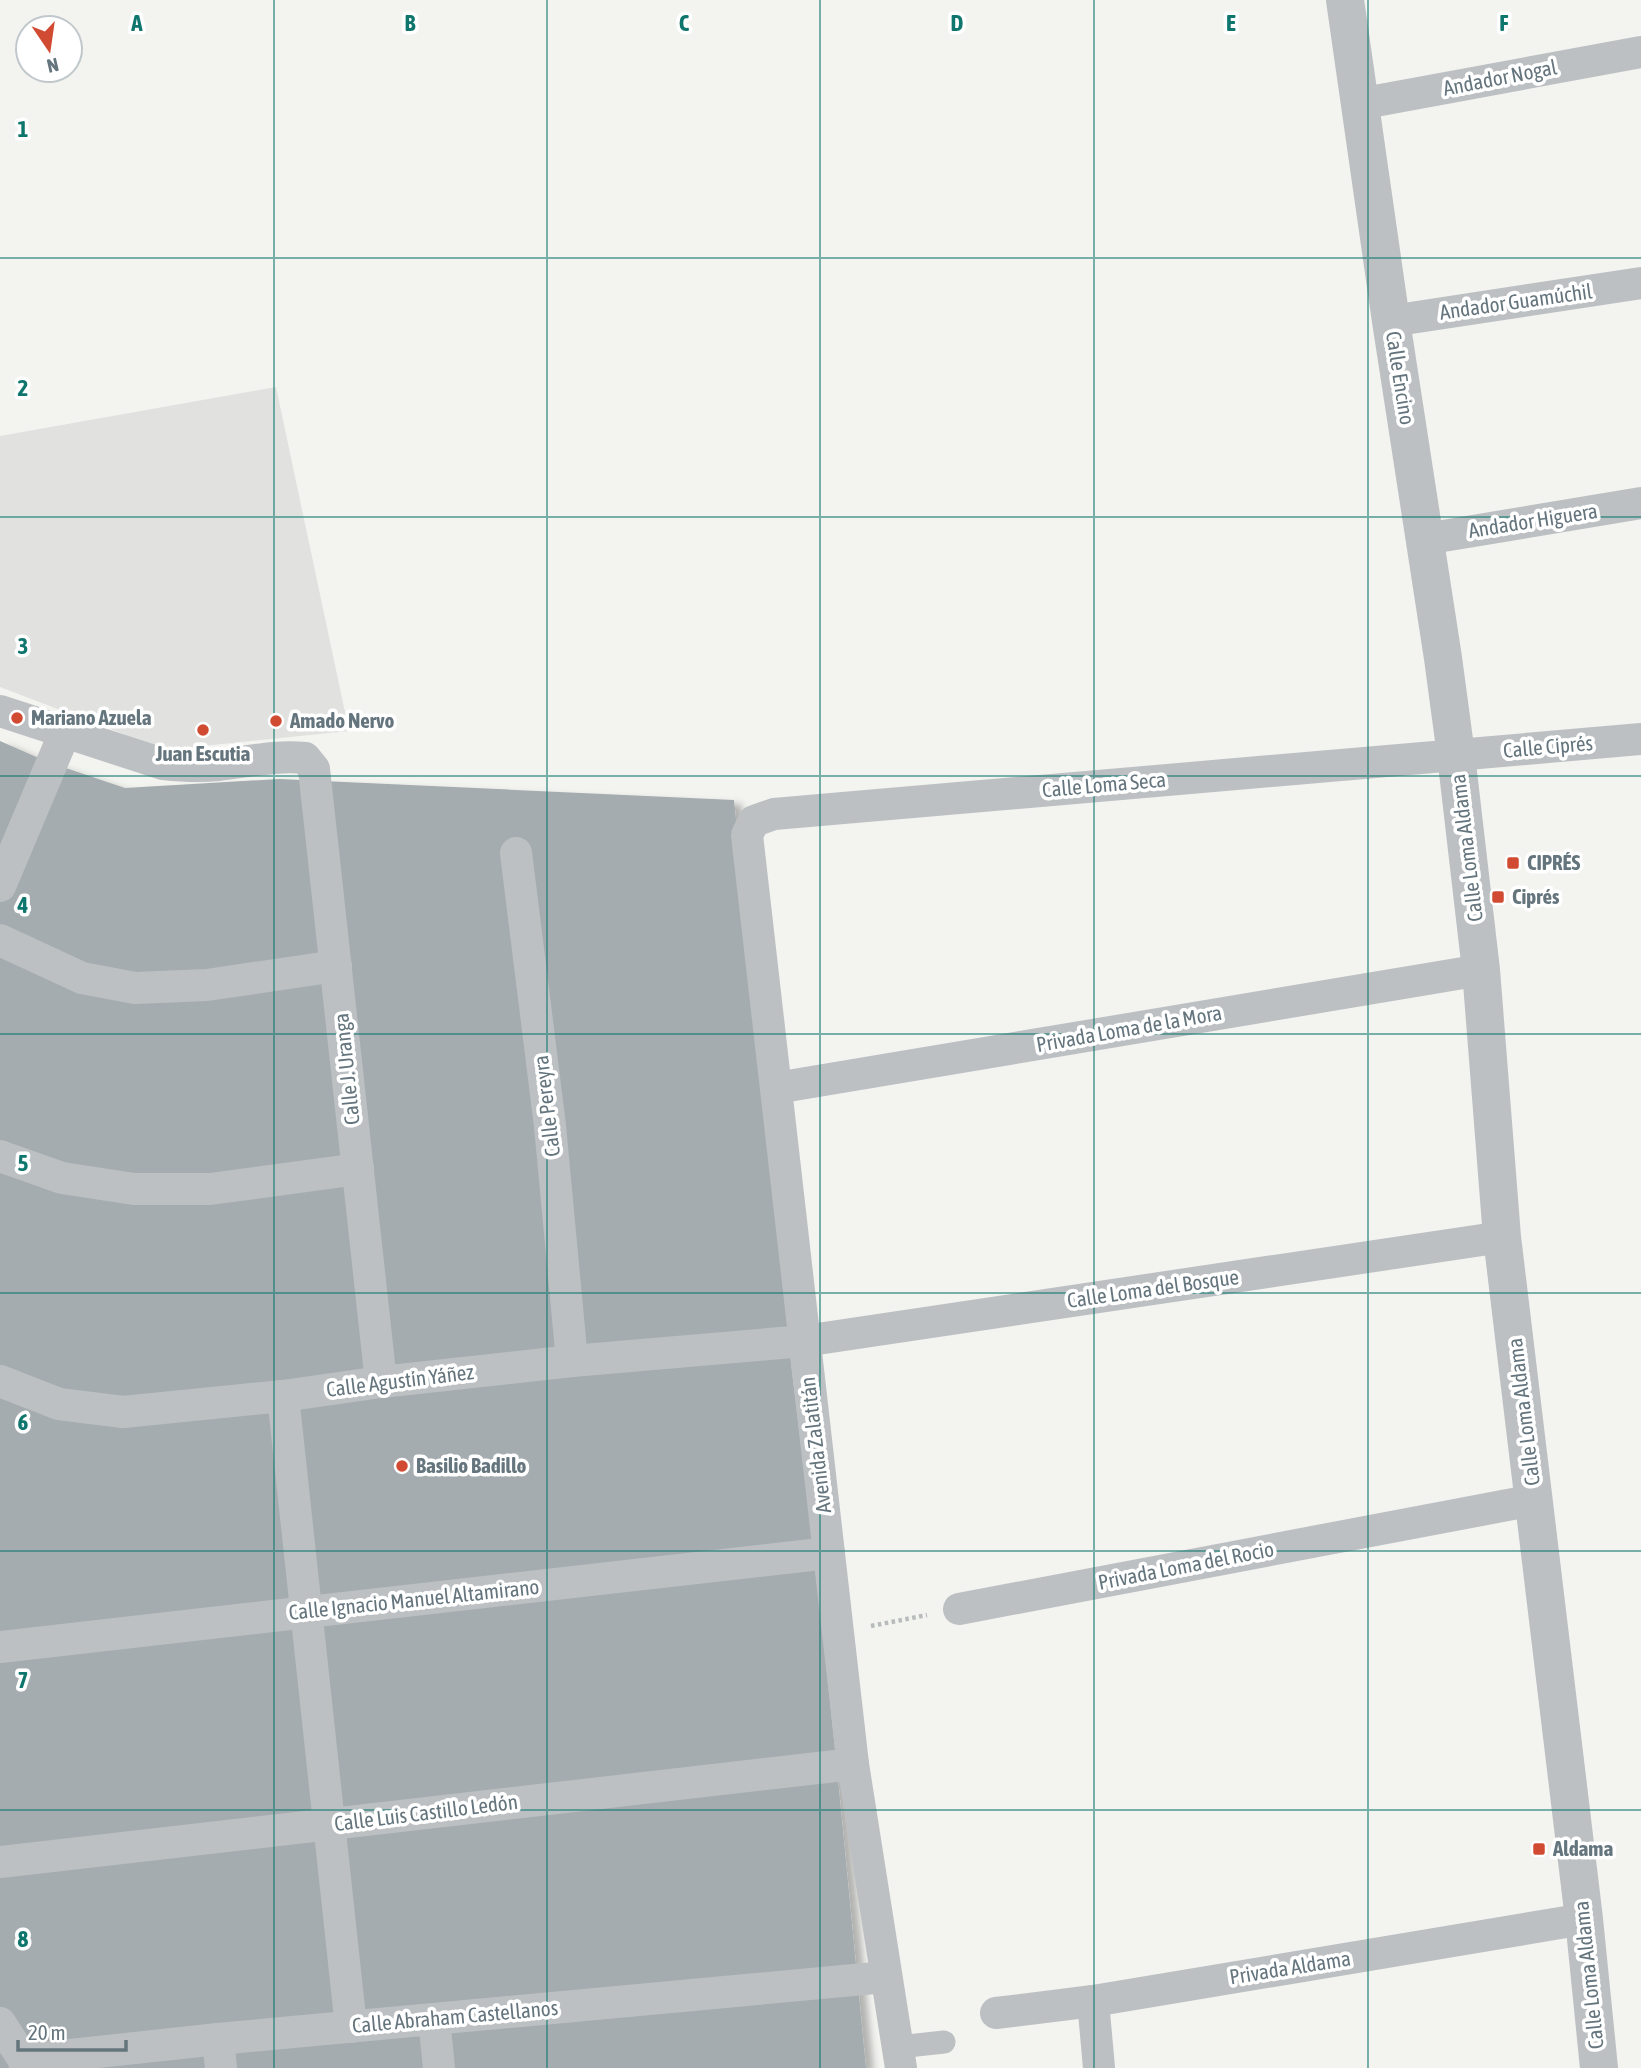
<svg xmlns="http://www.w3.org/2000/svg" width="1641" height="2068" font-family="'Asap Condensed',sans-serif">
<defs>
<filter id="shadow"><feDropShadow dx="8" dy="4.5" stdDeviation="3.5" flood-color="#0004"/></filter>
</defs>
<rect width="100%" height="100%" fill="#f3f3f0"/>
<polygon fill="#e1e2e0" points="276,387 349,731 165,750 0,687 0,436"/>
<polygon fill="#a5acb0" filter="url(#shadow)" points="0,741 48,762 125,788 279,779 734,800 791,1364 816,1568 838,1779 866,2068 0,2068"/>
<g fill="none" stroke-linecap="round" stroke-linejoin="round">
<polyline stroke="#b8bbbc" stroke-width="4.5" stroke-dasharray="3.5 3.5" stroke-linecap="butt" points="871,1626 927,1615"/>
<polyline stroke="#bcc0c3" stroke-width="23" points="898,2047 944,2042"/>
<g stroke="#bcc0c3" stroke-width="32">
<polyline points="1359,104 1641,52"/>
<polyline points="1391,321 1641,283"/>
<polyline points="1425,539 1641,503"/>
<path d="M0 711 163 764C182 766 200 767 218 765 247 762 276 755 305 758L314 769 381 1382"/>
<polyline points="516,853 550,1126 572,1361"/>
<polyline points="0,886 65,732"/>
<polyline points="0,940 82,978 135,988 207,985 336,966"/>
<polyline points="776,1088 1481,970"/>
<polyline points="0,1156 62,1178 134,1189 210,1189 358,1169"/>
<polyline points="0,1381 59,1404 123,1412 283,1396 381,1382 572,1361 804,1341 1502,1237"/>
<polyline points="283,1396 351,2027"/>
<polyline points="959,1609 1534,1500"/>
<polyline points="0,1647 829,1553"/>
<polyline points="0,1862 853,1764"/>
<polyline points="1093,2001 1099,2068"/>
<polyline points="996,2013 1093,2001 1584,1919"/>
<polyline points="434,2019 439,2068"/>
<polyline points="0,2023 24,2060 25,2068"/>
<polyline points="218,2039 221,2068"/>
<polyline points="24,2060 218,2039 886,1977"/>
<polyline points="901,2068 853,1764 747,835 754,821 774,814 1641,739"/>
</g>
<polyline stroke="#bcc0c3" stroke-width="38" points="1345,0 1391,321 1443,658 1456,755 1481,970 1502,1237 1584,1919 1599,2068"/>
</g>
<path fill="none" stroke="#0f766e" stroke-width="2" stroke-opacity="0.55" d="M274 0V2068M547 0V2068M820 0V2068M1094 0V2068M1368 0V2068M0 258H1641M0 517H1641M0 776H1641M0 1034H1641M0 1293H1641M0 1551H1641M0 1810H1641"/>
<g fill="#d14b32" stroke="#fff" stroke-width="2.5">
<circle cx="17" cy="718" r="7"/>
<circle cx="276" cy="721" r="7"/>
<circle cx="203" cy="730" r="7"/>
<rect x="1506" y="856" width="14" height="14" rx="3.5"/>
<rect x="1491" y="890" width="14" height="14" rx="3.5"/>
<circle cx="402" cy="1466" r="7"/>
<rect x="1532" y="1842" width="14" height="14" rx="3.5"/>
</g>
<g text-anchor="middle" stroke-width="7" stroke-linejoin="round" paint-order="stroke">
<g font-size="21" fill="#65757e" stroke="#fff">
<text transform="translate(1500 78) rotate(-11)" y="7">Andador Nogal</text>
<text transform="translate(1516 302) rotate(-8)" y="7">Andador Guamúchil</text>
<text transform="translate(1400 378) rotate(81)" y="7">Calle Encino</text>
<text transform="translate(1533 521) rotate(-9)" y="7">Andador Higuera</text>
<text transform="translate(1548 747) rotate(-5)" y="7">Calle Ciprés</text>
<text transform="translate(1104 785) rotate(-5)" y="7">Calle Loma Seca</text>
<text transform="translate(1467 848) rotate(-97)" y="7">Calle Loma Aldama</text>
<text transform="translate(1129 1029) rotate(-10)" y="7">Privada Loma de la Mora</text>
<text transform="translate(347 1069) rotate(-96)" y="7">Calle J. Uranga</text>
<text transform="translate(547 1106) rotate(-97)" y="7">Calle Pereyra</text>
<text transform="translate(1153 1289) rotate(-8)" y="7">Calle Loma del Bosque</text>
<text transform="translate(400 1381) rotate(-7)" y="7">Calle Agustín Yáñez</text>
<text transform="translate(1524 1412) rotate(-97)" y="7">Calle Loma Aldama</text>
<text transform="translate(816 1445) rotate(-97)" y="7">Avenida Zalatitán</text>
<text transform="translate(1186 1566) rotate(-11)" y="7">Privada Loma del Rocio</text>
<text transform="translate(414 1600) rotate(-6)" y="7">Calle Ignacio Manuel Altamirano</text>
<text transform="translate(426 1813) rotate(-7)" y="7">Calle Luis Castillo Ledón</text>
<text transform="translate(1290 1968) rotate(-9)" y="7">Privada Aldama</text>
<text transform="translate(1589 1975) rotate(-96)" y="7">Calle Loma Aldama</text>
<text transform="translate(455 2017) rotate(-5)" y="7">Calle Abraham Castellanos</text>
</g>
<g font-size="21" font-weight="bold" fill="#65757e" stroke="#fff" text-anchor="start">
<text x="31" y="725">Mariano Azuela</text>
<text x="290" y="728">Amado Nervo</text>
<text x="203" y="761" text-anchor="middle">Juan Escutia</text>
<text x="1527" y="870">CIPRÉS</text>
<text x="1512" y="904">Ciprés</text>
<text x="416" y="1473">Basilio Badillo</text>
<text x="1553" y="1856">Aldama</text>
</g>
</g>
<g font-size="23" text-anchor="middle" font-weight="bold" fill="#0f766e" stroke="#fff" stroke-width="7" stroke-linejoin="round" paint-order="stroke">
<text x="137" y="31">A</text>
<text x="410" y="31">B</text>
<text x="684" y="31">C</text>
<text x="957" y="31">D</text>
<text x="1231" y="31">E</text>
<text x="1504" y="31">F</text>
<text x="23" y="137">1</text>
<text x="23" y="396">2</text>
<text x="23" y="654">3</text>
<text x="23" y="913">4</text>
<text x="23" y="1171">5</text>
<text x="23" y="1430">6</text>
<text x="23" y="1688">7</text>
<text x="23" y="1947">8</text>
</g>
<g transform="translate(49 49) rotate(167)"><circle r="33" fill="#ffffff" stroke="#c1c8cb" stroke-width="2"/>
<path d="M0-5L12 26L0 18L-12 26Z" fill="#d14b32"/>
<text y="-10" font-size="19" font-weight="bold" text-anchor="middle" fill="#65757e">N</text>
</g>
<path d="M18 2040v10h108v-10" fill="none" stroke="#65757e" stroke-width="3.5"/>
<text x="28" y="2040" font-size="21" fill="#65757e" stroke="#ffffff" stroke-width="5" paint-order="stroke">20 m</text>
</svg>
